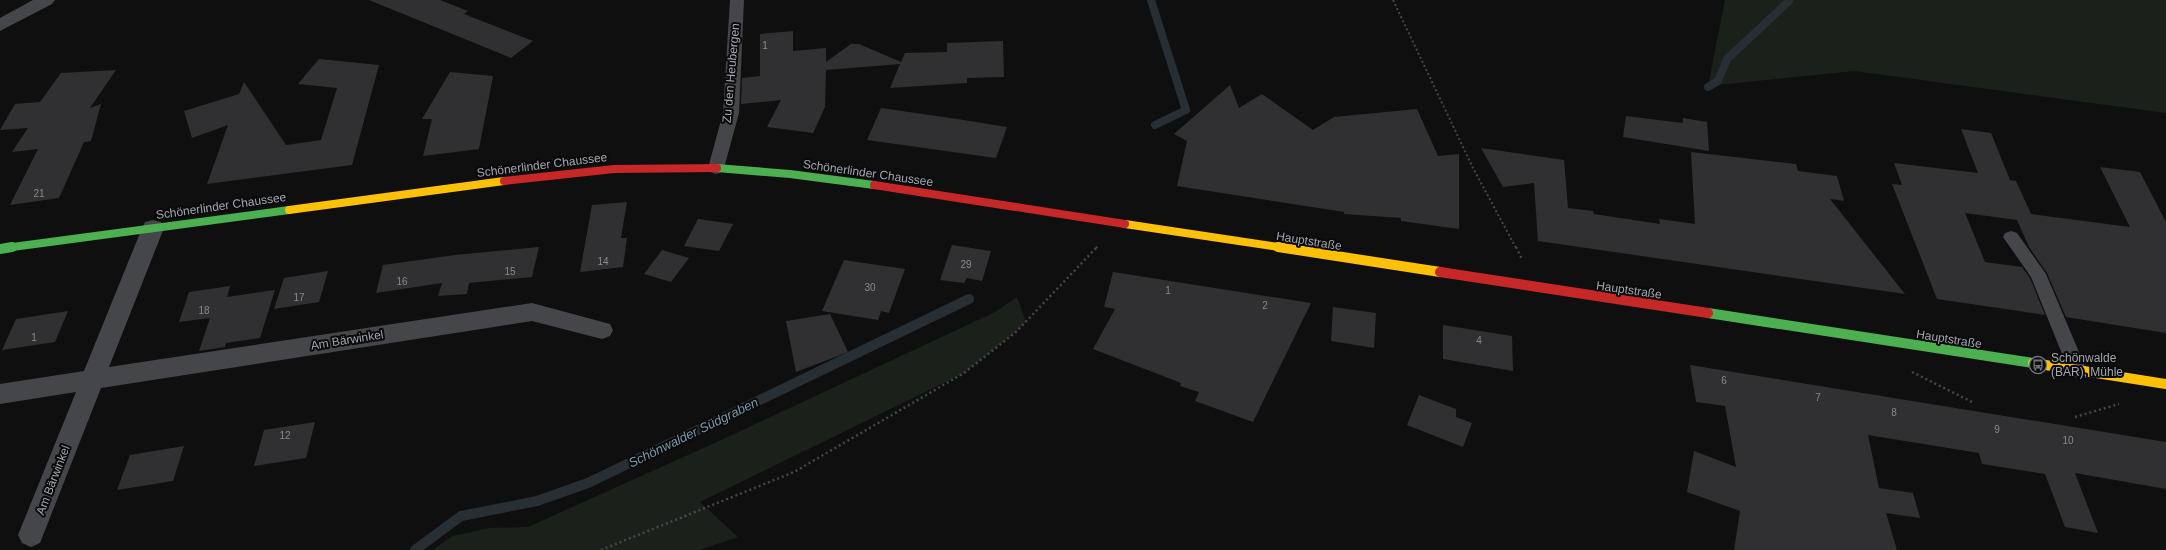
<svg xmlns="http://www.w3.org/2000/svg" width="2166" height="550" font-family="Arial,sans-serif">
<rect width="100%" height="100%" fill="#0f0f10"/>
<g fill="#1a201a">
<polygon points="1725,0 2166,0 2166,113 1854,71 1708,86"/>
<polygon points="1017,297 1026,322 1016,332 964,373 700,502 738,537 699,550 433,550 452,536 489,528 528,527 730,436 995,312"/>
</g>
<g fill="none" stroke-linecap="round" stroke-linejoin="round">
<g stroke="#282f34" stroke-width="8">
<polyline points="1151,0 1186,110 1155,125"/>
<polyline points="1708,87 1718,81 1727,59 1789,1"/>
</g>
<polyline stroke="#282f34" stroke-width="10" points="415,550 461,516 537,501 588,483 969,299"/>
</g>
<g fill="#303032">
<polygon points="369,0 440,0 468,11 464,14 533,41 511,58"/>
<polygon points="793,31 793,51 826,48 826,62 851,44 859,44 901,62 905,53 947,52 947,43 1003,41 1004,77 967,78 967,83 890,88 900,64 826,70 825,107 813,133 767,127 781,100 741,104 742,78 760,76 760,34"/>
<polygon points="319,59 379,65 352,165 207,184 228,125 192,138 184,111 239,94 244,82 286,145 321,140 337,88 298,84"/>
<polygon points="116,70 90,108 101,104 91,141 84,142 59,198 10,205 38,149 12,152 28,128 0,130 15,104 40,102 61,73"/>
<polygon points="450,72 493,76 479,149 423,156 432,119 422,119"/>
<polygon points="1230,85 1239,108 1262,94 1313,130 1334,117 1417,109 1438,156 1459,154 1459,229 1401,221 1401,218 1344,214 1344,212 1177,186 1187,141 1174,134"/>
<polygon points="881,108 957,119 1007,127 996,158 867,140"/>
<polygon points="1626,116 1683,123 1683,118 1707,122 1709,151 1623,137"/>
<polygon points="1961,129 1991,133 2010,180 2016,181 2031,214 2130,227 2100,167 2140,172 2166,222 2166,333 2066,317 2047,273 2029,247 2017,220 1965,213 1985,262 2022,267 2030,278 2045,315 1937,299 1892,184 1902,185 1894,163 1978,173"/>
<polygon points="1481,148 1564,160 1568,208 1593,211 1594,214 1660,224 1659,219 1695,224 1691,152 1796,164 1798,171 1837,176 1844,201 1830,199 1905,294 1538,241 1534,183 1503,187"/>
<polygon points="627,202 621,238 627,238 623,267 580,272 592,205"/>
<polygon points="698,219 733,224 719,251 684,246"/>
<polygon points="952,245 991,251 982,281 967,278 964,283 940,280"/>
<polygon points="539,247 532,277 469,283 467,294 438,296 442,283 376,293 383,265 455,255"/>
<polygon points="662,250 689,258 671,282 644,274"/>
<polygon points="844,260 905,269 889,313 881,311 878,320 822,311"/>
<polygon points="328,271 319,302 274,309 284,278"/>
<polygon points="1113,272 1311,303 1253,422 1195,401 1199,392 1180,386 1181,383 1093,349 1115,309 1104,307"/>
<polygon points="230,286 227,297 275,290 260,338 226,343 225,347 199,351 210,318 179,322 189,292"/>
<polygon points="1333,307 1376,313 1374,348 1331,341"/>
<polygon points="68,311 55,342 2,350 16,319"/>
<polygon points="830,314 848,352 796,372 786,321"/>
<polygon points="1443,325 1512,336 1513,371 1443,359"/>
<polygon points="1690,365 2166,442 2166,489 2075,473 2098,533 2065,527 2045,474 1982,464 1979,453 1868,435 1879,488 1913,493 1920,518 1886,513 1897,550 1734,550 1740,511 1687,492 1694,451 1736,467 1725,406 1696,402"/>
<polygon points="1419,395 1456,409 1456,417 1472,423 1463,447 1407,425"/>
<polygon points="315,422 306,458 254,466 264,430"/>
<polygon points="184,446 173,481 117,490 130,455"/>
</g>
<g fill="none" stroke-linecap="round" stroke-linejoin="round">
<g stroke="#46474a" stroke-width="2" stroke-dasharray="2 2.5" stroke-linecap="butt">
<polyline points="1393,0 1473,168 1516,248"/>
<polyline points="1096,248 1099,245"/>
</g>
<g stroke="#46474a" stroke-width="2.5" stroke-dasharray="2 3" stroke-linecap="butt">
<polyline points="1516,247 1522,259"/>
<polyline points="1912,372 1974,403"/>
<polyline points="2075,417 2119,404"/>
<polyline points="601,550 794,472 964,373 1016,332 1097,247"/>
</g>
<g fill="#444649" fill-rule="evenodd">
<polygon points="730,0 744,0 739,113 724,168 722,172 716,174 710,172 708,168 723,113"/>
<polygon points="2011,231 2017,233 2046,274 2087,371 2084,376 2078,378 2072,376 2069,371 2031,277 2003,237 2005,233"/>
</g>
<g fill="#444649" fill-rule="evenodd">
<polygon points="33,0 55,0 52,4 0,31 0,18"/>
<polygon points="153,220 161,222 164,228 109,367 532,303 610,324 613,330 610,336 602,339 532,321 101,388 40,543 31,547 22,543 18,535 76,392 0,404 0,384 84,371 142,228 145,222"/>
</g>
<g stroke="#4caf50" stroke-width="8">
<polyline points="717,168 790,174 874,185"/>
<polyline points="5,248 289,210"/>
</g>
<g stroke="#4caf50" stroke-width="10">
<polyline points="0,249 12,247"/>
<polyline points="1708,313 2033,363"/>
</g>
<g stroke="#ffc107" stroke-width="8">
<polyline points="289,210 504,181"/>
<polyline points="1125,224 1285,248"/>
</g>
<g stroke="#ffc107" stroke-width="10">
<polyline points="1278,247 1440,272"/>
<polyline points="2033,363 2166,384"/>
</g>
<g stroke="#c62828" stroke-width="8">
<polyline points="504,181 614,169 717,168"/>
<polyline points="874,185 1125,224"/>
</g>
<polyline stroke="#c62828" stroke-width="10" points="1440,272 1708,313"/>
</g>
<defs>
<g id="bus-ring" transform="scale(0.9)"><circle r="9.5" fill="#0a0a0b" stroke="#6f7278" stroke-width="1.5"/><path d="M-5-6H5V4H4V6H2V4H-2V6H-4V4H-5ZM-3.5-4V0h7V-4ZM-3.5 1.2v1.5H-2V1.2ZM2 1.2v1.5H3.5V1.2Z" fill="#6f7278"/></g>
</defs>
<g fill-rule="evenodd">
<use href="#bus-ring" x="2038" y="365"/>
</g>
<g text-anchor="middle" stroke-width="4" stroke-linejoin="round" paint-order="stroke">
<g font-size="10" fill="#868990">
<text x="765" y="49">1</text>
<text x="39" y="197">21</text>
<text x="603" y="265">14</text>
<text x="966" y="268">29</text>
<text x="510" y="275">15</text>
<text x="402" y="285">16</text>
<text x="870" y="291">30</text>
<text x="1168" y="294">1</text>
<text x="299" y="301">17</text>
<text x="1265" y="309">2</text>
<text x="204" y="314">18</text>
<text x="34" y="341">1</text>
<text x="1479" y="344">4</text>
<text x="1724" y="384">6</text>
<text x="1818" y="401">7</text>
<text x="1894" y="416">8</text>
<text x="1997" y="433">9</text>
<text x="285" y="439">12</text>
<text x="2068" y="444">10</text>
</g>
<g font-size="12" fill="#a2a7b0" stroke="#0a0a0b">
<text transform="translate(731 73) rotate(-85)" y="4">Zu den Heubergen</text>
<text transform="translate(542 165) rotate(-7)" y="4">Schönerlinder Chaussee</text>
<text transform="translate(868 173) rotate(8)" y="4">Schönerlinder Chaussee</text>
<text transform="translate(221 206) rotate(-8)" y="4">Schönerlinder Chaussee</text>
<text transform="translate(1309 241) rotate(9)" y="4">Hauptstraße</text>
<text transform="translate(1629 290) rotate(8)" y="4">Hauptstraße</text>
<text transform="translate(1949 339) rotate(9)" y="4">Hauptstraße</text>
<text transform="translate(347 340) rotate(-9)" y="4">Am Bärwinkel</text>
<text transform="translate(53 480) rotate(-69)" y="4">Am Bärwinkel</text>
</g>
<g font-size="12" fill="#a2a7b0" stroke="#0a0a0b" text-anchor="start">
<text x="2051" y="362">Schönwalde<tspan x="2051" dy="14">(BAR), Mühle</tspan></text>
</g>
<g font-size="13" font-style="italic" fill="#7a97a9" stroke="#0a0a0b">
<text transform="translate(693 432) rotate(-26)" y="5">Schönwalder Südgraben</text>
</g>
</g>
</svg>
